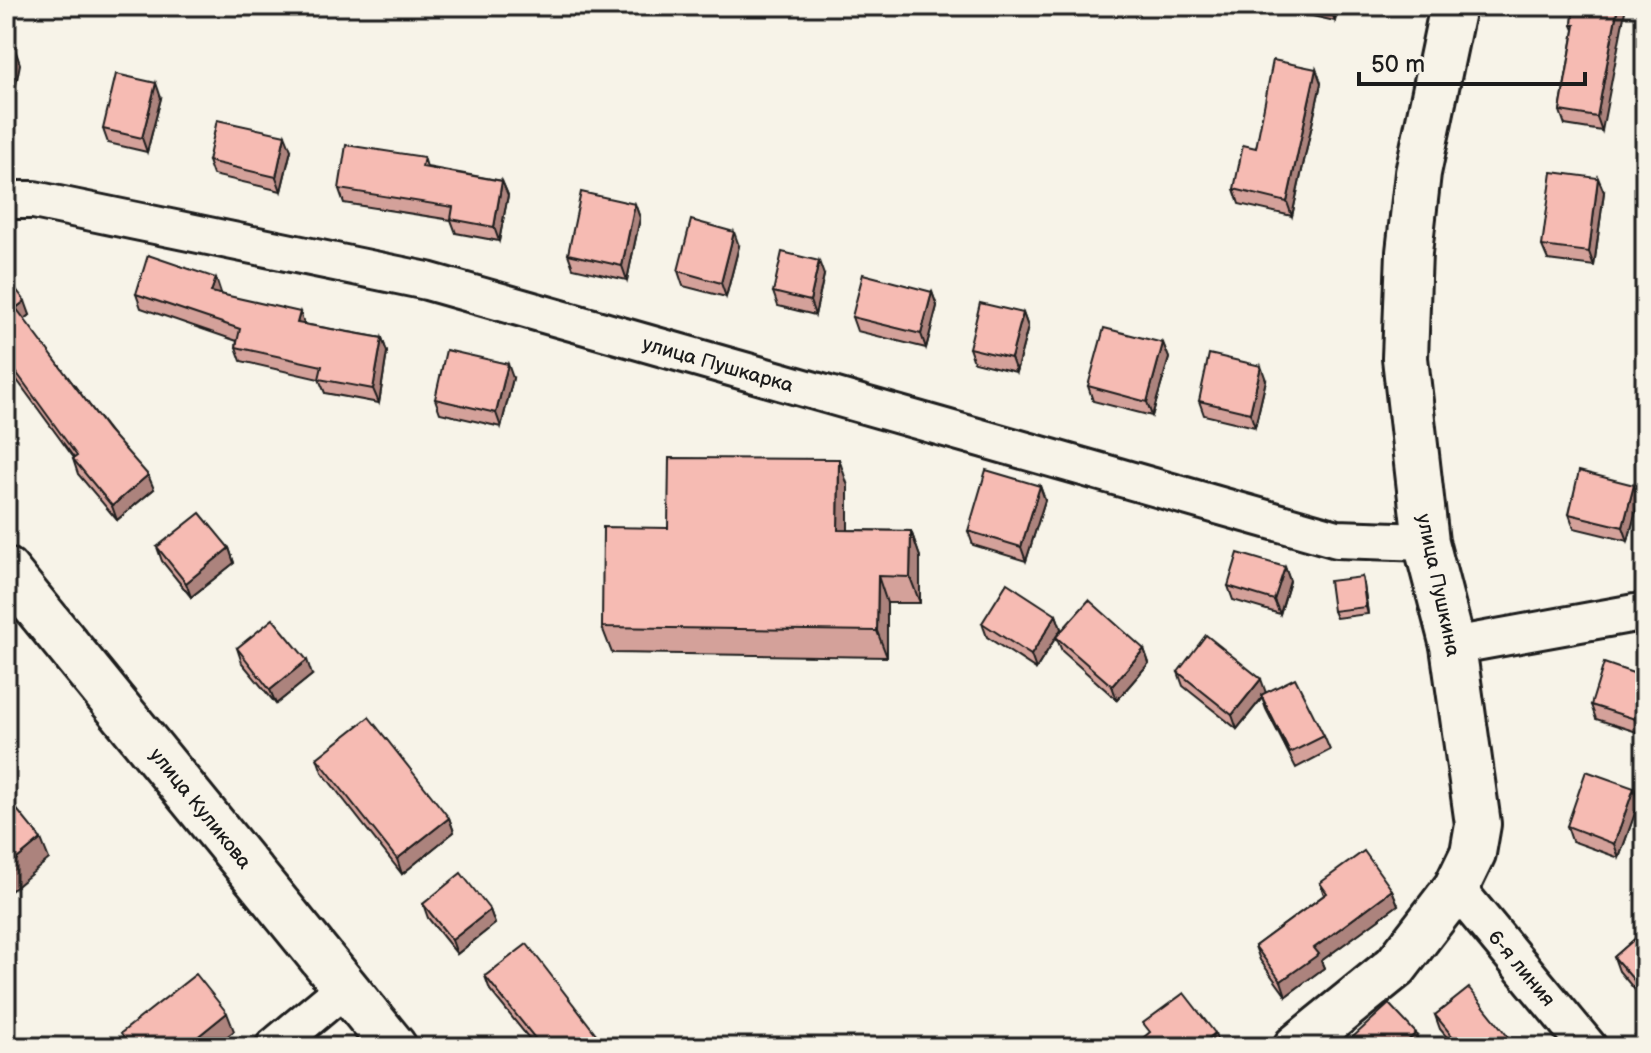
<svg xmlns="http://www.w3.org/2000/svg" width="1651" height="1053" font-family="'Balsamiq Sans',sans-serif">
<rect width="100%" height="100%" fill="#f7f3e8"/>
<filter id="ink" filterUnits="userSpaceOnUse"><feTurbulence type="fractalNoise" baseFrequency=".0125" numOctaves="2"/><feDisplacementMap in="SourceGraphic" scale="16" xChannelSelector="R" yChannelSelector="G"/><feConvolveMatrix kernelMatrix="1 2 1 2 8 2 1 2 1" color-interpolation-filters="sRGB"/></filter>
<g filter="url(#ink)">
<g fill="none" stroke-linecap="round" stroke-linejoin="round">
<g stroke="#1c1c1c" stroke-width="42">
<g id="minor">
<polyline points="6,200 34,200 427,281 1337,539 1426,542"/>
<polyline points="1453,646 1635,613 1645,616"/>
<polyline points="1456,888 1588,1047"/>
<polyline points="274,1047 347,986"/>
</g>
</g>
<g stroke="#1c1c1c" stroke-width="50">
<polyline id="tertiary" points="1296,1047 1396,966 1456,888 1473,853 1478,824 1453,646 1426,542 1405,358 1409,252 1418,173 1453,6"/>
</g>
<g stroke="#1c1c1c" stroke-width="50">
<polyline id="primary" points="6,570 394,1047"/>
</g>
<use href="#minor" stroke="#f7f3e8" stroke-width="36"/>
<use href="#tertiary" stroke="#f7f3e8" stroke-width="44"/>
<use href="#primary" stroke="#f7f3e8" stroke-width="44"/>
</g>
<g fill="#d4a19a" stroke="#1c1c1c" stroke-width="2">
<polygon points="1292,6 1338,6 1335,21 1294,12"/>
<polygon points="1574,6 1602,131 1565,125 1560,111 1574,30 1572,25"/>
<polygon points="1316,69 1321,83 1292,216 1239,204 1234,189"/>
<polygon points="161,98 147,152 108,143 103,129"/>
<polygon points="291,150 281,191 213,175 208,161"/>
<polygon points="424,157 427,167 502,181 508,195 499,241 456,233 451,220 344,203 339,189"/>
<polygon points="1604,192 1594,266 1548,260 1542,246"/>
<polygon points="635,204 640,218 627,280 573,268 568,254"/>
<polygon points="739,246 726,297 683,286 678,271"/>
<polygon points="824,275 815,315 778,306 773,292"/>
<polygon points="6,276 30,315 24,320 154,489 117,520 78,474 73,459 74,458 6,365"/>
<polygon points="932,292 937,306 926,348 857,331 852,317"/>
<polygon points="221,293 221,294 304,324 382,338 387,352 379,403 325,393 319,379 241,361 236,347 237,341 141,308 136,294"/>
<polygon points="1023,313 1028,327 1016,372 974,362 969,348"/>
<polygon points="1163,343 1169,358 1152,416 1093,401 1088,386"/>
<polygon points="513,378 501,427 440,413 435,399"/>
<polygon points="1266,380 1255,427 1204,415 1199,401"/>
<polygon points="1634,485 1639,499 1628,541 1574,528 1569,514"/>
<polygon points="848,486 848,530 911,531 920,557 920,603 887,603 887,657 612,653 602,627 668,528"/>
<polygon points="1040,486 1045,500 1026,561 973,545 968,531"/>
<polygon points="157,547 229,548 234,563 191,597 162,561"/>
<polygon points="1285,567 1290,581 1280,614 1233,600 1228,586"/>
<polygon points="1362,577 1364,585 1368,614 1336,618 1333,611"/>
<polygon points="1056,615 1061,629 1036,669 987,637 982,623"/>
<polygon points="1056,637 1144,649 1149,663 1117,700 1062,651"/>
<polygon points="237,648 312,675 276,704 242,663"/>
<polygon points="1178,672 1266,692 1324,736 1330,750 1296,768 1266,709 1262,698 1237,729 1183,686"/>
<polygon points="1645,687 1645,717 1640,733 1596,719 1591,705"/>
<polygon points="317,758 449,818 454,832 402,874 322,772"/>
<polygon points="1634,788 1639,802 1619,858 1572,841 1567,826"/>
<polygon points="1320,883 1392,890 1398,905 1321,961 1324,968 1286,996 1260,960 1255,946 1324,895"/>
<polygon points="423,904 490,910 495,924 457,954 428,918"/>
<polygon points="1645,930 1645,1002 1619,971 1614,957"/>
<polygon points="485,976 606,1047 536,1047 490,990"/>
<polygon points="1435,1015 1512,1047 1455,1047 1440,1029"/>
</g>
<g fill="#ac837d" stroke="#1c1c1c" stroke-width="2">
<polygon points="1330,6 1338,6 1335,21 1330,7"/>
<polygon points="1618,6 1626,6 1602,131 1597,117"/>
<polygon points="15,49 20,64 9,121 6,113 6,96"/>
<polygon points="1316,69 1321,83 1292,216 1287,202"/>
<polygon points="156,83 161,98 147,152 142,138"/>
<polygon points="285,135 291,150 281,191 276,177"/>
<polygon points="1598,178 1604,192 1594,266 1589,252"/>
<polygon points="502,181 508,195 499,241 494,227"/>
<polygon points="635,204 640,218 627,280 622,266"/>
<polygon points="734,232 739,246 726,297 721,283"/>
<polygon points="819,261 824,275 815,315 810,301"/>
<polygon points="216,278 221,293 217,306 211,292"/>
<polygon points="932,292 937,306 926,348 921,334"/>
<polygon points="25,301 30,315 21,322 16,308"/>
<polygon points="300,312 305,326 297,323"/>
<polygon points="1023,313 1028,327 1016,372 1011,358"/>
<polygon points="382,338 387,352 379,403 373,389"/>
<polygon points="1163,343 1169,358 1152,416 1147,402"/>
<polygon points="508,364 513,378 501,427 496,413"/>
<polygon points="1261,366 1266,380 1255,427 1250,413"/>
<polygon points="839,459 848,486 848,556 838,530"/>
<polygon points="148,475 154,489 117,520 112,506"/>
<polygon points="1634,485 1639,499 1628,541 1623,527"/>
<polygon points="1040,486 1045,500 1026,561 1021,547"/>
<polygon points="911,531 920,557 920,603 910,577"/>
<polygon points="229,548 234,563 191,597 186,583"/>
<polygon points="1285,567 1290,581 1280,614 1274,600"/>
<polygon points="878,576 887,603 887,657 877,631"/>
<polygon points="1362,577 1364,585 1368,614 1366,607"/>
<polygon points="1056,615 1061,629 1036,669 1031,655"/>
<polygon points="1144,649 1149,663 1117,700 1112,686"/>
<polygon points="307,660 312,675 276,704 270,690"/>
<polygon points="1261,679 1266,693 1237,729 1232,715"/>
<polygon points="1645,687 1645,717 1640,733 1635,719"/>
<polygon points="1634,788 1639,802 1619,858 1614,844"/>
<polygon points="449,818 454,832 402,874 397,859"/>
<polygon points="41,839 49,859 6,895 6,868"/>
<polygon points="1392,890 1398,905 1321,961 1324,968 1286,996 1281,981 1314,948"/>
<polygon points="490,910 495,924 457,954 452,940"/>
<polygon points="227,1013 234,1031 214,1047 185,1047"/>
<polygon points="1215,1033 1220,1047 1198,1047"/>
<polygon points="1416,1033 1420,1047 1401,1047"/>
<polygon points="1509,1038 1512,1047 1498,1047"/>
</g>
<g fill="#f6bbb3" stroke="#1c1c1c" stroke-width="2">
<polygon points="1574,6 1618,6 1597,117 1560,111 1575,25 1572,25"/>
<polygon points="6,48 15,49 6,96"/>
<polygon points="1273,60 1316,69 1287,202 1234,189 1243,145 1256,148"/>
<polygon points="116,74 156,83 142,138 103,129"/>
<polygon points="217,120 285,135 276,177 208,161"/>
<polygon points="346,145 424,157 422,167 502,181 494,227 451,219 453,207 339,189"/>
<polygon points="1552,172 1598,178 1589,252 1542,246"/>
<polygon points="581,192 635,204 622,266 568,254"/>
<polygon points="691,220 734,232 721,283 678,271"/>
<polygon points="782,252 819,261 810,301 773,292"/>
<polygon points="148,255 216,278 211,292 300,312 297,323 382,338 373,389 319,379 322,366 236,347 240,329 136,294"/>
<polygon points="863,274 932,292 921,334 852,317"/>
<polygon points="6,276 25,301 16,308 108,430 148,475 112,506 73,459 77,456 6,358"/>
<polygon points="980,303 1023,313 1011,358 969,348"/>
<polygon points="1104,328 1163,343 1147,402 1088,386"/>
<polygon points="446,350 508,364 496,413 435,399"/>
<polygon points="1209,354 1261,366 1250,413 1199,401"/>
<polygon points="669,458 839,459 838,530 911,531 910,577 878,576 877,631 602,627 603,527 668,528"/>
<polygon points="986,470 1040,486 1021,547 968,531"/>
<polygon points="1579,471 1634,485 1623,527 1569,514"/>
<polygon points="200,513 229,548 186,583 157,547"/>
<polygon points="1238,553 1285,567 1274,600 1228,586"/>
<polygon points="1362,577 1366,607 1333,611 1329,581"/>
<polygon points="1007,583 1056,615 1031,655 982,623"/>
<polygon points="1089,600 1144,649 1112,686 1056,637"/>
<polygon points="273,619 307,660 270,690 237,648"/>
<polygon points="1206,635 1261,679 1232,715 1178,672"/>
<polygon points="1604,663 1645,677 1645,687 1635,719 1591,705"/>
<polygon points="1295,678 1324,736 1290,753 1261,695"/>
<polygon points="369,717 449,818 397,859 317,758"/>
<polygon points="1586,771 1634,788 1614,844 1567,826"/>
<polygon points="6,796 41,839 6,868"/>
<polygon points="1364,851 1392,890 1314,948 1319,954 1281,981 1255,946 1327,893 1320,883"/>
<polygon points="461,873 490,910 452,940 423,904"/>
<polygon points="1645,930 1645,993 1614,957"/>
<polygon points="527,944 606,1047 542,1047 485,976"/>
<polygon points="196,974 227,1013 185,1047 112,1047 124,1037 121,1033"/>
<polygon points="1469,988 1509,1038 1498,1047 1461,1047 1435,1015"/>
<polygon points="1184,993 1215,1033 1198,1047 1132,1047 1150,1032 1143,1023"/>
<polygon points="1389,1004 1416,1033 1401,1047 1342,1047"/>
</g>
</g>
<g text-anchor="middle" stroke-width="7" stroke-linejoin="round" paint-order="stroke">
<g font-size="20" fill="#1c1c1c" stroke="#f7f3e8">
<text transform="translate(718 364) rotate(16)" y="7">улица Пушкарка</text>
<text transform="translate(1439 585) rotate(78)" y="7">улица Пушкина</text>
<text transform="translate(201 808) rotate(51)" y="7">улица Куликова</text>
<text transform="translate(1522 968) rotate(50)" y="7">6-я линия</text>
</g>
</g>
<rect width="1651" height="1053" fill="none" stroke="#f7f3e8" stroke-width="32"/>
<rect x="16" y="16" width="1619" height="1021" fill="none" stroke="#1c1c1c" stroke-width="3" filter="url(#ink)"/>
<path d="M1359 72v12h226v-12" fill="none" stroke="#1c1c1c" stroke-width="4"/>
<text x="1371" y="72" font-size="24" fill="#1c1c1c" stroke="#f7f3e8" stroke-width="6" paint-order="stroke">50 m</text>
</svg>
